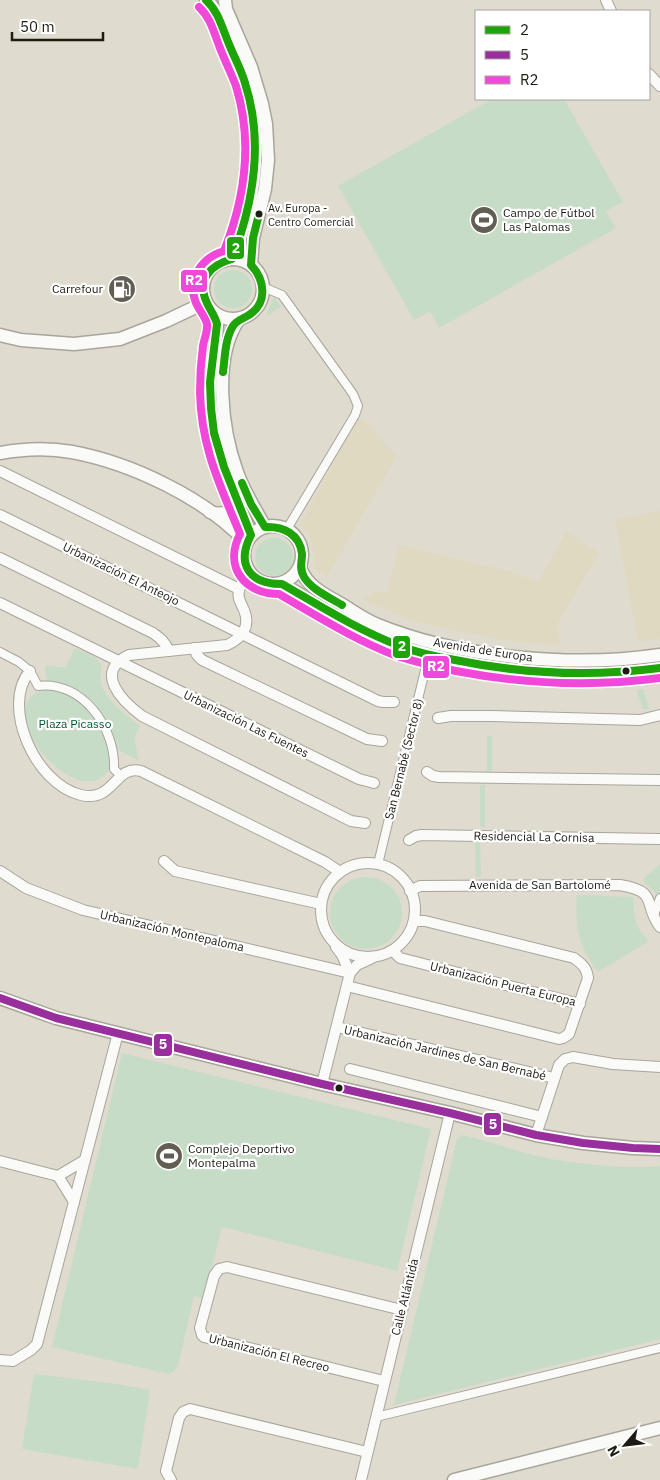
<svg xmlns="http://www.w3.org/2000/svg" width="660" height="1480" font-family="'IBM Plex Sans',sans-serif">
<rect width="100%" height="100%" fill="#dfdbce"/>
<g fill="#e0d9c1">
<polygon points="358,418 371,426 396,457 327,577 321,572 319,574 315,568 313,564 314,559 315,559 312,545 308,534 300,525"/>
<polygon points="660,511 660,639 638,642 615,519"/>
<polygon points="566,532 599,553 557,624 560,645 529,643 504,640 465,633 414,621 369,603 362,598 377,591 387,594 399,545 512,572 538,582"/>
</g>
<g fill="#c7dcc6">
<polygon points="492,99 564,99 623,202 606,211 616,228 439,328 430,311 414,320 338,186"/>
<circle cx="233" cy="289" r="19"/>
<polygon points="274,297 281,307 266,316"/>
<circle cx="274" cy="557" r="19"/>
<path d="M75 648C87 654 103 656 101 671 101 677 100 682 102 687 109 703 126 715 140 726L134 739 139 761 117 749 110 750C112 762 112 773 99 779 67 794 13 731 27 702 31 695 38 692 45 689L46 679 45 665 65 668Z"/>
<polygon points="643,689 649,709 643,709 636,690"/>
<rect x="487" y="736" width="5" height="35"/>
<rect x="480" y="785" width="5" height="42"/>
<polygon points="475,841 480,841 481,877 476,877"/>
<path d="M660 864V904C657 894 654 889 644 883V878Z"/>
<circle cx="366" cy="913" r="36"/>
<path d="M577 895 633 897C634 916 634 927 649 941L598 972C578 945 575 927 577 895Z"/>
<polygon points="122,1053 431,1129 397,1271 222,1227 204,1299 194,1296 178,1366 173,1372 169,1374 52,1347"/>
<path d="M462 1135C486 1140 509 1149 533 1155 571 1164 621 1169 660 1166V1339L394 1405 457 1139Z"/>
<polygon points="34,1374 111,1383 150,1390 138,1469 22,1449"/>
</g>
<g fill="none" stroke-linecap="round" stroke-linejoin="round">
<g stroke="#a9a59b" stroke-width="10">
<g id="pedestrian">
<polyline points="263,287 282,295 353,394 358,406 355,415 287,529"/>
<path d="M0 652 19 662 30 671 38 686C82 680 116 728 114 769L121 776"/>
<polyline points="378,864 429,654"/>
<polyline points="654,915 660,898"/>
<polyline points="376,1417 660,1348"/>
</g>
</g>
<g stroke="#a9a59b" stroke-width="12">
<g id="minor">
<polyline points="606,0 611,11"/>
<polyline points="649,74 660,86"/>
<polyline points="0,471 239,589"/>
<polyline points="0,515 378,701 383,702 394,702"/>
<path d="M0 558 153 633C160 638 165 642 169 651"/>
<path d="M250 574C245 579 240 584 239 591 237 598 241 603 244 610 251 627 242 638 227 645L129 655C93 672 122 701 142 716L351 821 365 823"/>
<polyline points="0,603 359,779 374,783"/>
<polyline points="194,648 197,655 202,660 367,739 382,741"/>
<path d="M30 671C0 706 36 785 81 795 114 803 115 764 141 771L325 862 340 872"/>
<polyline points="438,718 451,716 491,716 640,720 660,715"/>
<polyline points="427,772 433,776 439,777 660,780"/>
<polyline points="409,840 416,836 422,835 660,839"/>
<polyline points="164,861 175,871 321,904"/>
<circle cx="368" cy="910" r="47"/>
<polyline points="0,871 26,888 83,910 350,973"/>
<path d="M410 891 420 886 620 885C660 892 642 903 660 927"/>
<polyline points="336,947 342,955 350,973"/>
<polyline points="393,951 400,958 580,1004"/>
<path d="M347 986 559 1039 563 1038 569 1034 588 978C587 968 582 964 574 958L425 921H414"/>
<polyline points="337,1027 554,1078"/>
<polyline points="350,1069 542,1117"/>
<polyline points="322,1084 350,973 357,965 372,958"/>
<polyline points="536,1135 559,1065 565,1059 573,1057 613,1064 660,1067"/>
<polyline points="0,1161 58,1176"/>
<polyline points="74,1202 58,1176 85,1160"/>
<polyline points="0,1360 13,1361 31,1350 37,1344 118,1033"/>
<polyline points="384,1381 204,1337 202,1335 200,1328 214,1276 219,1269 227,1267 402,1310"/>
<polyline points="171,1480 166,1471 179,1418 183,1412 190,1409 367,1452"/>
<polyline points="361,1480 450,1113"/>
</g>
</g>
<g stroke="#a9a59b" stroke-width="15">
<g id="tertiary">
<path d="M206 0C219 10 223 30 229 44 237 61 245 79 249 98 263 151 253 209 232 259"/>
<polyline points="225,0 226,9 251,67 262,104 266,124 268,160 265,189 253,238 251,265"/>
<circle cx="233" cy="289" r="30"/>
<path d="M214 313 216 319 217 326C216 348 210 369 210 391 211 445 232 487 251 535"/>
<path d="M239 319C212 357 222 431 237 472 244 492 255 509 265 527"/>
<polyline points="0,335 21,340 74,344 120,339 166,321 206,302"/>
<path d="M0 453C23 449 49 448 72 452 131 463 205 498 246 542"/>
<path d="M210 512C222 516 235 512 237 499"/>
<circle cx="273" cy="555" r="29"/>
<path d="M300 567C306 586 325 595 341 604 353 611 365 620 378 625 459 658 573 668 660 655"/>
<path d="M282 584C320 606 358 630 400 646 414 651 429 654 444 658 510 673 592 679 660 668"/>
<polyline points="0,998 56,1018 322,1084 450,1113 536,1135 583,1143 633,1148 660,1149"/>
<polyline points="454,1480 660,1428"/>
</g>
</g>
<use href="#pedestrian" stroke="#fafaf8" stroke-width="8"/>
<use href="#minor" stroke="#fafaf8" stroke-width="10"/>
<use href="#tertiary" stroke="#fafaf8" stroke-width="12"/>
<g stroke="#fff" stroke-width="11">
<g id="bus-1">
<path d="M206 0C219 12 222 28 229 44 234 57 241 69 245 83 264 142 254 202 232 259 210 265 196 280 207 303 210 310 215 316 217 324L210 382 211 408 214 433 224 467 251 535C236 564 249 584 282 584 320 606 358 630 400 646 418 653 437 657 455 660 523 674 591 677 660 668"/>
<path d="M223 372C225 357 225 339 233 326 237 320 243 319 249 315 268 303 265 280 251 265L253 238 259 214"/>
<path d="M242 483 251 504 265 527C283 526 300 534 302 554 302 562 299 569 304 577 312 590 329 597 342 605"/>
</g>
</g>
<g stroke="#fff" stroke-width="11">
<polyline id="bus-2" points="0,998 56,1018 322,1084 450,1113 536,1135 583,1143 633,1148 660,1149"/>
</g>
<g stroke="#fff" stroke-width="11">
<path id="bus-3" d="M199 7C211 18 214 33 220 48 225 61 231 73 236 86 253 141 245 198 224 251 203 257 187 278 195 300 197 308 206 317 207 324 208 331 204 339 203 346 201 361 200 377 200 392 201 447 220 485 240 534 223 567 245 594 279 594 317 616 355 640 397 656 416 662 436 667 456 671 523 684 592 687 660 678"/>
</g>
<use href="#bus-1" stroke="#1ea408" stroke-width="8"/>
<use href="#bus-2" stroke="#992f9c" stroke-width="8"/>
<use href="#bus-3" stroke="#f049da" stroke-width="8"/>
</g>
<defs>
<g id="stadium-disc" transform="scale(1.4375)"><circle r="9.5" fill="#625e54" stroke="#fff"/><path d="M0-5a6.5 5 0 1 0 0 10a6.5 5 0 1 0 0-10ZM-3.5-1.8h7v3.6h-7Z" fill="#fff"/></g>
<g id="fuel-disc" transform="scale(1.4375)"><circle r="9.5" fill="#625e54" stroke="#fff"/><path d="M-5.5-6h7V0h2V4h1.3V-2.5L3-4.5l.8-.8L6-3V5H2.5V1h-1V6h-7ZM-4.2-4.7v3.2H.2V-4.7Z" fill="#fff"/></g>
</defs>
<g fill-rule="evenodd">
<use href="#stadium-disc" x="484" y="220"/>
<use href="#fuel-disc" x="122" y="289"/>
<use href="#stadium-disc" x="169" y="1156"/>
</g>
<g fill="#1e1b13" stroke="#fff" stroke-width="2">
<circle cx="259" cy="214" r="4.5"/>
<circle cx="626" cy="671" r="4.5"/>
<circle cx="339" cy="1088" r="4.5"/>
</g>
<g text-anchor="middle" stroke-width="4.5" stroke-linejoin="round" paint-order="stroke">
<g font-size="11" fill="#1e1b13" stroke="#fff" text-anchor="start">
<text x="268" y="212">Av. Europa -<tspan x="268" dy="14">Centro Comercial</tspan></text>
</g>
<g font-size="12" fill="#1e1b13" stroke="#fff" text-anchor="start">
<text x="503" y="217">Campo de Fútbol<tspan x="503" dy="14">Las Palomas</tspan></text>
<text x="103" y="293" text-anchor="end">Carrefour</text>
<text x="188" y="1153">Complejo Deportivo<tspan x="188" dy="14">Montepalma</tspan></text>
</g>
<g font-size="12" fill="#1e1b13" stroke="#fff">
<text transform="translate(121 574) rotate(26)" y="4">Urbanización El Anteojo</text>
<text transform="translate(483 650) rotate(9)" y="4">Avenida de Europa</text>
<text transform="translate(246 724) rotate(26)" y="4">Urbanización Las Fuentes</text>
<text transform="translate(404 759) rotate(-76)" y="4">San Bernabé (Sector 8)</text>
<text transform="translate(534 837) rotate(1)" y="4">Residencial La Cornisa</text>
<text x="540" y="889">Avenida de San Bartolomé</text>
<text transform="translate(172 931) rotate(13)" y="4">Urbanización Montepaloma</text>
<text transform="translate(503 984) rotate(14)" y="4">Urbanización Puerta Europa</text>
<text transform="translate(445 1053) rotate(13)" y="4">Urbanización Jardines de San Bernabé</text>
<text transform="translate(405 1297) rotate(-76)" y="4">Calle Atlántida</text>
<text transform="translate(269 1353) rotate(14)" y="4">Urbanización El Recreo</text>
</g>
<g font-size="12" fill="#00552d" stroke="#fff">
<text x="75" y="728">Plaza Picasso</text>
</g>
</g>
<g stroke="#fff" stroke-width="2">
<rect x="226" y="236" width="19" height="24" rx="5" fill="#1ea408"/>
<rect x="180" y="269" width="28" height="24" rx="5" fill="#f049da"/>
<rect x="392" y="635" width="19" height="24" rx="5" fill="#1ea408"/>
<rect x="422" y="655" width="28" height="24" rx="5" fill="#f049da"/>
<rect x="153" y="1033" width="20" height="24" rx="5" fill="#992f9c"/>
<rect x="483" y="1112" width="19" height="24" rx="5" fill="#992f9c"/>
</g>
<g font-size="14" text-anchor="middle" font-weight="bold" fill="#fff">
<text x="236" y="253">2</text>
<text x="194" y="285">R2</text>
<text x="402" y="651">2</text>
<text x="436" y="671">R2</text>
<text x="163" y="1049">5</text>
<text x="493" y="1129">5</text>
</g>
<rect x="475" y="10" width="175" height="90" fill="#ffffff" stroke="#a5a4a1"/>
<rect x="485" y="26" width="25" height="8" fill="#1ea408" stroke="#a5a4a1"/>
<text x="520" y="35" font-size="15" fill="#1e1b13">2</text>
<rect x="485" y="51" width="25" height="8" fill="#992f9c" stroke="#a5a4a1"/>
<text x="520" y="60" font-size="15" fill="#1e1b13">5</text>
<rect x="485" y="76" width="25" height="8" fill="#f049da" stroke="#a5a4a1"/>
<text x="520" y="85" font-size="15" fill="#1e1b13">R2</text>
<g transform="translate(625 1445) rotate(242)" stroke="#ffffff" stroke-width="4" paint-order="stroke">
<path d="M0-4L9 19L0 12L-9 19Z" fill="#1e1b13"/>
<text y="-8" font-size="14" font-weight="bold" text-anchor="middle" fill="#1e1b13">N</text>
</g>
<path d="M12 32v8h91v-8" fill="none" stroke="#1e1b13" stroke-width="2.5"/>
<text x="20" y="32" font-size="15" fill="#1e1b13" stroke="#ffffff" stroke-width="4" paint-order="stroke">50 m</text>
</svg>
